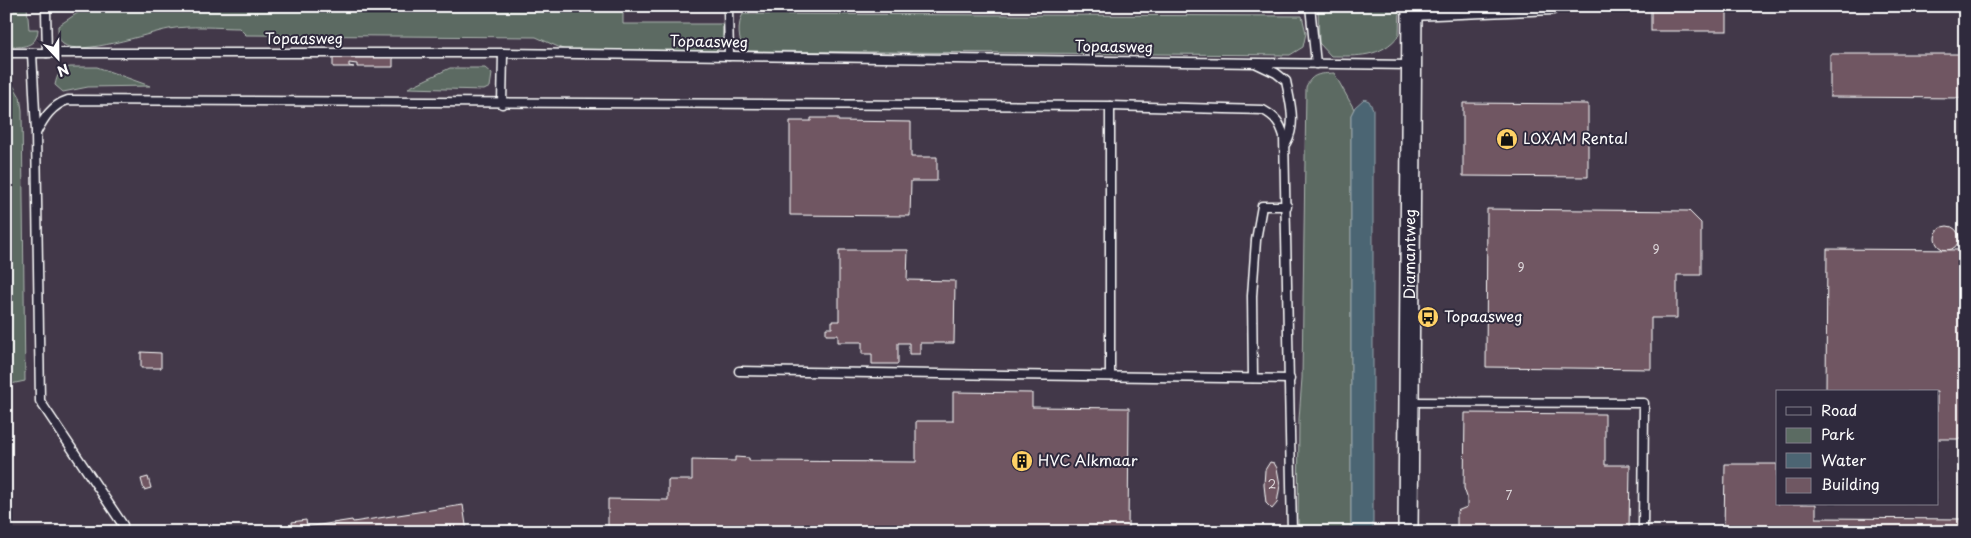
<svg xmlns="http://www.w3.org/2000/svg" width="1971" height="538" font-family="'Playpen Sans',sans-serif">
<rect width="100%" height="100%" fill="#2f2a3d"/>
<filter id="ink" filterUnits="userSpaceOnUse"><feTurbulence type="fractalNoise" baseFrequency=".02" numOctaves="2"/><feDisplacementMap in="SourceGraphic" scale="10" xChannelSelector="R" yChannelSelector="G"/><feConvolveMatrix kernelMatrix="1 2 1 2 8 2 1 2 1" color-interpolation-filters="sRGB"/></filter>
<g filter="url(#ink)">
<path fill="#423848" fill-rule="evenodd" d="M6 6H1965V532H6ZM1777 392H1937V504H1777Z"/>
<g fill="#5b6b62" stroke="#adb5b0">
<path d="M6 6H27L29 29H38C37 48 22 47 6 47Z"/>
<path d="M88 6H623V24H723L722 46 716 51 565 50 536 37 246 35 239 28C219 28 189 25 169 29 148 33 80 57 63 44 58 39 58 32 58 26Z"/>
<path d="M1318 6H1400L1399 35C1381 58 1357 56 1331 56L1319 43Z"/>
<path d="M743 14 1302 16 1306 33 1303 47 1290 55 745 51C738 42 737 24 743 14Z"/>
<path d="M70 67H97L150 86 88 87 63 92 55 85C57 75 60 69 70 67Z"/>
<polygon points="450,68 485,68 492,74 490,87 484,90 408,88"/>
<polygon points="6,73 20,97 22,110 25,381 6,385"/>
<path d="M1334 73 1354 109 1351 115V532H1298L1299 419 1302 378 1306 87C1312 73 1320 74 1334 73Z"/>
</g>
<polygon fill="#4c6573" stroke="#94a3ab" points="1364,99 1369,101 1373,109 1373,532 1351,532 1351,115 1355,107"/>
<g fill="#6f5762" stroke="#fff">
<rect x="648" y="6" width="36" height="2"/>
<rect x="1651" y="6" width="76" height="25"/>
<polygon points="1830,54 1965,54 1965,98 1830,97"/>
<polygon points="333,57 393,57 393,67 357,67 357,64 349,63 349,66 354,67 333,67"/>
<polygon points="1463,103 1588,104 1588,177 1463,176"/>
<polygon points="811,118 838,118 838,121 911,122 911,157 937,157 937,181 911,181 910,216 790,215 790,121 811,121"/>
<polygon points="1487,209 1689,211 1701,223 1701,275 1677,275 1677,318 1651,318 1651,369 1486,367"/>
<circle cx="1947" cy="238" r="12"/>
<polygon points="1827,249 1965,250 1965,439 1937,439 1937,392 1826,392"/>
<polygon points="839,250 908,250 907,280 955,281 954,343 920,343 920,354 909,354 909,343 898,343 898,364 872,364 872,354 862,354 862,342 838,342 838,335 826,335 826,328 832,328 832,321 839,321"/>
<polygon points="141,352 161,353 161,368 141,368"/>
<polygon points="953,392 1032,393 1032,407 1129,408 1128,532 608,532 608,499 668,500 668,480 692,480 692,460 735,461 735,457 749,458 749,461 916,462 916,421 953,421"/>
<polygon points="1465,413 1605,414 1605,465 1630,465 1629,532 1457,532 1457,511 1467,507 1467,497 1464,488"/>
<polygon points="1270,462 1274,463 1277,468 1280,485 1277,503 1272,509 1266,503 1264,485 1265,470"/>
<polygon points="1725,464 1777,464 1777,504 1816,504 1816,518 1965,519 1965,532 1724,532"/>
<polygon points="148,477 151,488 144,490 141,479"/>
<polygon points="463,505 467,532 276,532 293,529 292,522 306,520 307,527 352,520 353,522"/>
</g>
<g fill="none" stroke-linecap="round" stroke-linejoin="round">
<g stroke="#fff" stroke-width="11">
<g id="service">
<polyline points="1310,6 1316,64"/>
<polyline points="1269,7 1304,6"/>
<polyline points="728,9 729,56"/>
<polyline points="46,11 47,53"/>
<polyline points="1412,16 1553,10 1553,6"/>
<polyline points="6,53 503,53 1411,65"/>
<polyline points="32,53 36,131"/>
<path d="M1257 64 1276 73 1286 81C1290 102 1297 124 1286 143"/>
<polyline points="502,104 503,53"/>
<polyline points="739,371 1290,379"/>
<polyline points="1110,375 1110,106"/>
<polyline points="1253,378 1252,296 1256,240 1262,206 1287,206"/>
<polyline points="1410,402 1644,403 1643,532"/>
<path d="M124 532 123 525 40 401 36 133C44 118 52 105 68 100L1110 106 1263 110C1276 117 1280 123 1284 136L1292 532"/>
</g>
</g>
<g stroke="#fff" stroke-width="22">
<g id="tertiary">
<path id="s1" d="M1408 532 1412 6"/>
</g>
</g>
<use href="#service" stroke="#2f2a3d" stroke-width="8"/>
<use href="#tertiary" stroke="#2f2a3d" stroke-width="19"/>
</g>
</g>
<defs>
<g id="shop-disc" transform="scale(1.125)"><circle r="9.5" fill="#ffd166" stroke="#2f2a3d"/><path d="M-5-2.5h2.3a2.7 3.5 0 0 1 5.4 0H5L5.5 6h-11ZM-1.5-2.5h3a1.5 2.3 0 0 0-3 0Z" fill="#111"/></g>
<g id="bus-disc" transform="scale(1.125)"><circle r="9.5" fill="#ffd166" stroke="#2f2a3d"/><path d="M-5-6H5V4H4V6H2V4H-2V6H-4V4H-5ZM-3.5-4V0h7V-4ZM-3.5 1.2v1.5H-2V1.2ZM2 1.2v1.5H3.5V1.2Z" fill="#111"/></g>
<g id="building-disc" transform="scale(1.125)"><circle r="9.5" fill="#ffd166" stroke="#2f2a3d"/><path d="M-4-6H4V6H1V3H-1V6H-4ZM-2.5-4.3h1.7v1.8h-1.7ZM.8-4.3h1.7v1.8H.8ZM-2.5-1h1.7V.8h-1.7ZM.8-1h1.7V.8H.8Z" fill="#111"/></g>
</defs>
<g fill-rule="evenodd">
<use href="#shop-disc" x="1507" y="139"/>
<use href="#bus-disc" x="1428" y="317"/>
<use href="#building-disc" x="1022" y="461"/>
</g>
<g text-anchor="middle" stroke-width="4" stroke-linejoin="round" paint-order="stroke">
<g font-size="12" fill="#dbd5d8">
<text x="1656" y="254">9</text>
<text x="1521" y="272">9</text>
<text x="1272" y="489">2</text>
<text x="1509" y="500">7</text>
</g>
<g font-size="15" fill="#fff" stroke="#2f2a3d">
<text x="304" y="44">Topaasweg</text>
<text transform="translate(709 42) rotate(1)" y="5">Topaasweg</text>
<text transform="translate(1114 47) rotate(1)" y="5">Topaasweg</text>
<text dy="5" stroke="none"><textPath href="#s1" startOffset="278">Diamantweg</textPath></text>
</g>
<g font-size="15" fill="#fff" stroke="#2f2a3d" text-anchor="start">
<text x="1523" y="144">LOXAM Rental</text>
<text x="1444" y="322">Topaasweg</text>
<text x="1038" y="466">HVC Alkmaar</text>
</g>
</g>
<rect width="1971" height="538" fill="none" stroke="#2f2a3d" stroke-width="25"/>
<rect x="12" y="12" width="1946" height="513" fill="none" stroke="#fff" stroke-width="2" filter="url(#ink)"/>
<rect x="1776" y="390" width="162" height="115" fill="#2f2a3d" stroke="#827f8b"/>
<rect x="1786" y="407" width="25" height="8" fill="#2f2a3d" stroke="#827f8b"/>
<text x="1821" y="416" font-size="15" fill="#ffffff">Road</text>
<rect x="1786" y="428" width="25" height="15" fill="#5b6b62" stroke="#827f8b"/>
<text x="1821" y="440" font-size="15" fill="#ffffff">Park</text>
<rect x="1786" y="453" width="25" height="15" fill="#4c6573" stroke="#827f8b"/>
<text x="1821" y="466" font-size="15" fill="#ffffff">Water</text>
<rect x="1786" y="478" width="25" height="15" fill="#6f5762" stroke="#827f8b"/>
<text x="1821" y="490" font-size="15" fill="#ffffff">Building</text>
<g transform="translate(58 58) rotate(158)" stroke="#2f2a3d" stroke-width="4" paint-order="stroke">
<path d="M0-4L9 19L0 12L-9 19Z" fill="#ffffff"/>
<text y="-8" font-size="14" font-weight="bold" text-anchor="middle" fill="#ffffff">N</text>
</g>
</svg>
